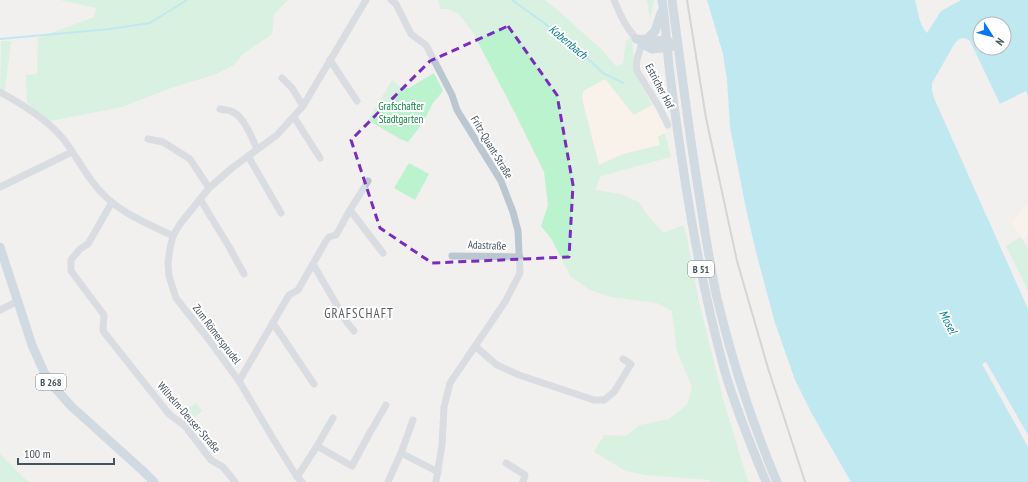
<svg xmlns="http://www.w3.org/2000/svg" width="1028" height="482" font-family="'PT Sans Narrow',sans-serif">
<rect width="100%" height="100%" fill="#f2efef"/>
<g fill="#fef6e7">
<polygon points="605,79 634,115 652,105 662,121 666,133 658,137 660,145 623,154 599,166 582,99 582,91"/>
<polygon points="1028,203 1028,232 1023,239 1012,223"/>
</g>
<g fill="#baf3ce">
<polygon points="60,0 288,0 274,14 272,34 243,54 234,65 216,74 168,89 122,107 45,122 27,102 26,75 37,74 38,38 94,17 96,8"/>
<polygon points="438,0 545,0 562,14 601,49 616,66 623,64 626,40 631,38 633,48 634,72 652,105 634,115 605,79 583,91 582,99 599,165 623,154 660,145 658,137 665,133 671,157 601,176 595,190 620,194 639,202 648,216 664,233 683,225 686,233 699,302 722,395 748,482 711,482 710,480 645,475 626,471 594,452 604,435 626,436 640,425 669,419 687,405 692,387 677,351 672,311 657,303 611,297 590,290 571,277 552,240 541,226 548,205 544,172 515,113 473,33 459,14 447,9 440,9"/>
<polygon points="647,0 654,0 650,20"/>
<polygon points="1,41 11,41 5,90 0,97"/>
<polygon points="434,73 443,91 433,103 424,121 408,142 400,139 368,120 392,80 402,88 409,88"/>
<polygon points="409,163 429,174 415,200 394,188"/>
<polygon points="1021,237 1028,249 1028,291 1006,246"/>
<polygon points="196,403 202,411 193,418 187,409"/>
<polygon points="0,454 28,482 0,482"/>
</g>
<path fill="#83e1f4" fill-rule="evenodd" d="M707 0H915C918 11 919 25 927 33L941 11 961 0H1028V96L1026 91 1000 104 970 41C965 37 959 37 955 43L932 83V91L934 98 1028 309V435L986 362 982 364 1028 447V482H851L812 414 795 380 775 323 756 252 746 209 730 127 727 80 723 54ZM980 24H1004V48H980Z"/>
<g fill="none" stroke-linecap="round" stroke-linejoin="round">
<g stroke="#83e1f4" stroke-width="2">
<polyline points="512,0 569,41 603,73 623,83"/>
<polyline points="0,39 110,29 150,23 187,0"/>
</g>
<g stroke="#bbc7d0" stroke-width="7">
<polyline points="391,0 396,4 411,34 426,45 452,95 457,110 501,181 513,212 518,231 520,273 505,302 450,383 444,407 442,445 436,482"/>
<path d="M614 0C621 17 628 32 642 44 639 53 635 61 637 71L659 107 668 125"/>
<polyline points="330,60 357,101"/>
<polyline points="282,78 292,88 303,106"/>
<path d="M0 92C22 104 53 123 67 144 80 162 90 183 107 198 125 215 151 225 173 236"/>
<path d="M220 109C224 110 229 110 233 112 244 117 252 138 257 149"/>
<polyline points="294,117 320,158"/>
<polyline points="148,139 163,142 190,159 209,188"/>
<polyline points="248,156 281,213"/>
<polyline points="0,187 72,152"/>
<polyline points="200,199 228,245 244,274"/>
<polyline points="112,202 88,244 80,249 71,260 71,271 104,315 103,331 169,414 185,426 211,460 223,467 235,482"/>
<polyline points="350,210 368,181"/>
<polyline points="452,256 520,257"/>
<polyline points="313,264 346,321 354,331"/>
<polyline points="0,310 18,301"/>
<polyline points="273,323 314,384"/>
<polyline points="476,347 497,365 519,375 594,400 604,400 614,392 631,364 623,359"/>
<polyline points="239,381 289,295 298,290 326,241 329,237 336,235 350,210 383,253"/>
<polyline points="317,446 333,418"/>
<polyline points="401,453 438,472"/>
<polyline points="506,463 525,475 523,482"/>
<polyline points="297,477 317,446 352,466 368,436 386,405"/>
<polyline points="302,482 297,477 274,440 239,381 209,340 176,298 169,276 168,263 170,248 173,236 180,224 209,188 232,168 277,135 303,106 366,0"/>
<polyline points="388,482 401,453 413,420"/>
</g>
<g stroke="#acc0d1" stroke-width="9">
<path d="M662 0C666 25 667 50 670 75 683 174 698 275 725 372 736 409 751 446 766 482"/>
<path d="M672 0C681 67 689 134 700 200 705 233 710 266 717 298 732 361 752 423 777 482"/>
<polyline points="661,13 655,31 642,44 652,49 671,47"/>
<polyline points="636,39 666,41 671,43"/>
<polyline points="0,247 32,345 44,372 55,388 71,406 143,471 154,482"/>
</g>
<polyline stroke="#b1b5ba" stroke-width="2" points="687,0 706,118 737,261 768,368 805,482"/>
</g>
<path d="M0 0H1028V482H0ZM508 26 557 95 573 185 569 257 432 263 380 228 351 140 430 61Z" fill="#f2efef" fill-opacity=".55" fill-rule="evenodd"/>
<path fill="none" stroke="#7b2cbf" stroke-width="3" stroke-dasharray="8 5" stroke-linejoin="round" d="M508 26 557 95 573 185 569 257 432 263 380 228 351 140 430 61Z"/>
<g text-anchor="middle" stroke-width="4" stroke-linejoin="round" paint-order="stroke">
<g fill="#fff" stroke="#7d878f" stroke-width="1">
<rect x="688" y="261" width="26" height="16" rx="3"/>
<rect x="36" y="374" width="30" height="16" rx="3"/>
</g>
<g font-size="10" font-weight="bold" fill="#45535f">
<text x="701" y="273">B 51</text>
<text x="51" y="386">B 268</text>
</g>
<g font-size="11" fill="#45535f" stroke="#fff">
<text transform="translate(660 86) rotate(62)" y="4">Estricher Hof</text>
<text transform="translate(492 147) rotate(59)" y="4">Fritz-Quant-Straße</text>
<text transform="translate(487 245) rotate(2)" y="4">Adastraße</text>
<text transform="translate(217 334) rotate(53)" y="4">Zum Römersprudel</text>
<text transform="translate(189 417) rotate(49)" y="4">Wilhelm-Deuser-Straße</text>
</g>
<g font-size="11" fill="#0e8847" stroke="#fff">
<text x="401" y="110">Grafschafter<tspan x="401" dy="13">Stadtgarten</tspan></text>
</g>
<g font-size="12" font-style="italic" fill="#037c96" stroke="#fff">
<text transform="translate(568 42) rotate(40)" y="4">Kobenbach</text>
<text transform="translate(948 322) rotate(63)" y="4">Mosel</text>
</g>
<g font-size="13" letter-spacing="1" fill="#5b6065" stroke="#fff">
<text x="359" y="318">GRAFSCHAFT</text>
</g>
</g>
<g transform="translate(992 36) rotate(126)"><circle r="19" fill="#ffffff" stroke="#b5babf"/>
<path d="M0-3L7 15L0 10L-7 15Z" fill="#0876f3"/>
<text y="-6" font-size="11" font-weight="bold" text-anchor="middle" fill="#45535f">N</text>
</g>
<path d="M18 458v6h96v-6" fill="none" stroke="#45535f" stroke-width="2"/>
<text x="24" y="458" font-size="12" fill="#45535f" stroke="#ffffff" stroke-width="3" paint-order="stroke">100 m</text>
</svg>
